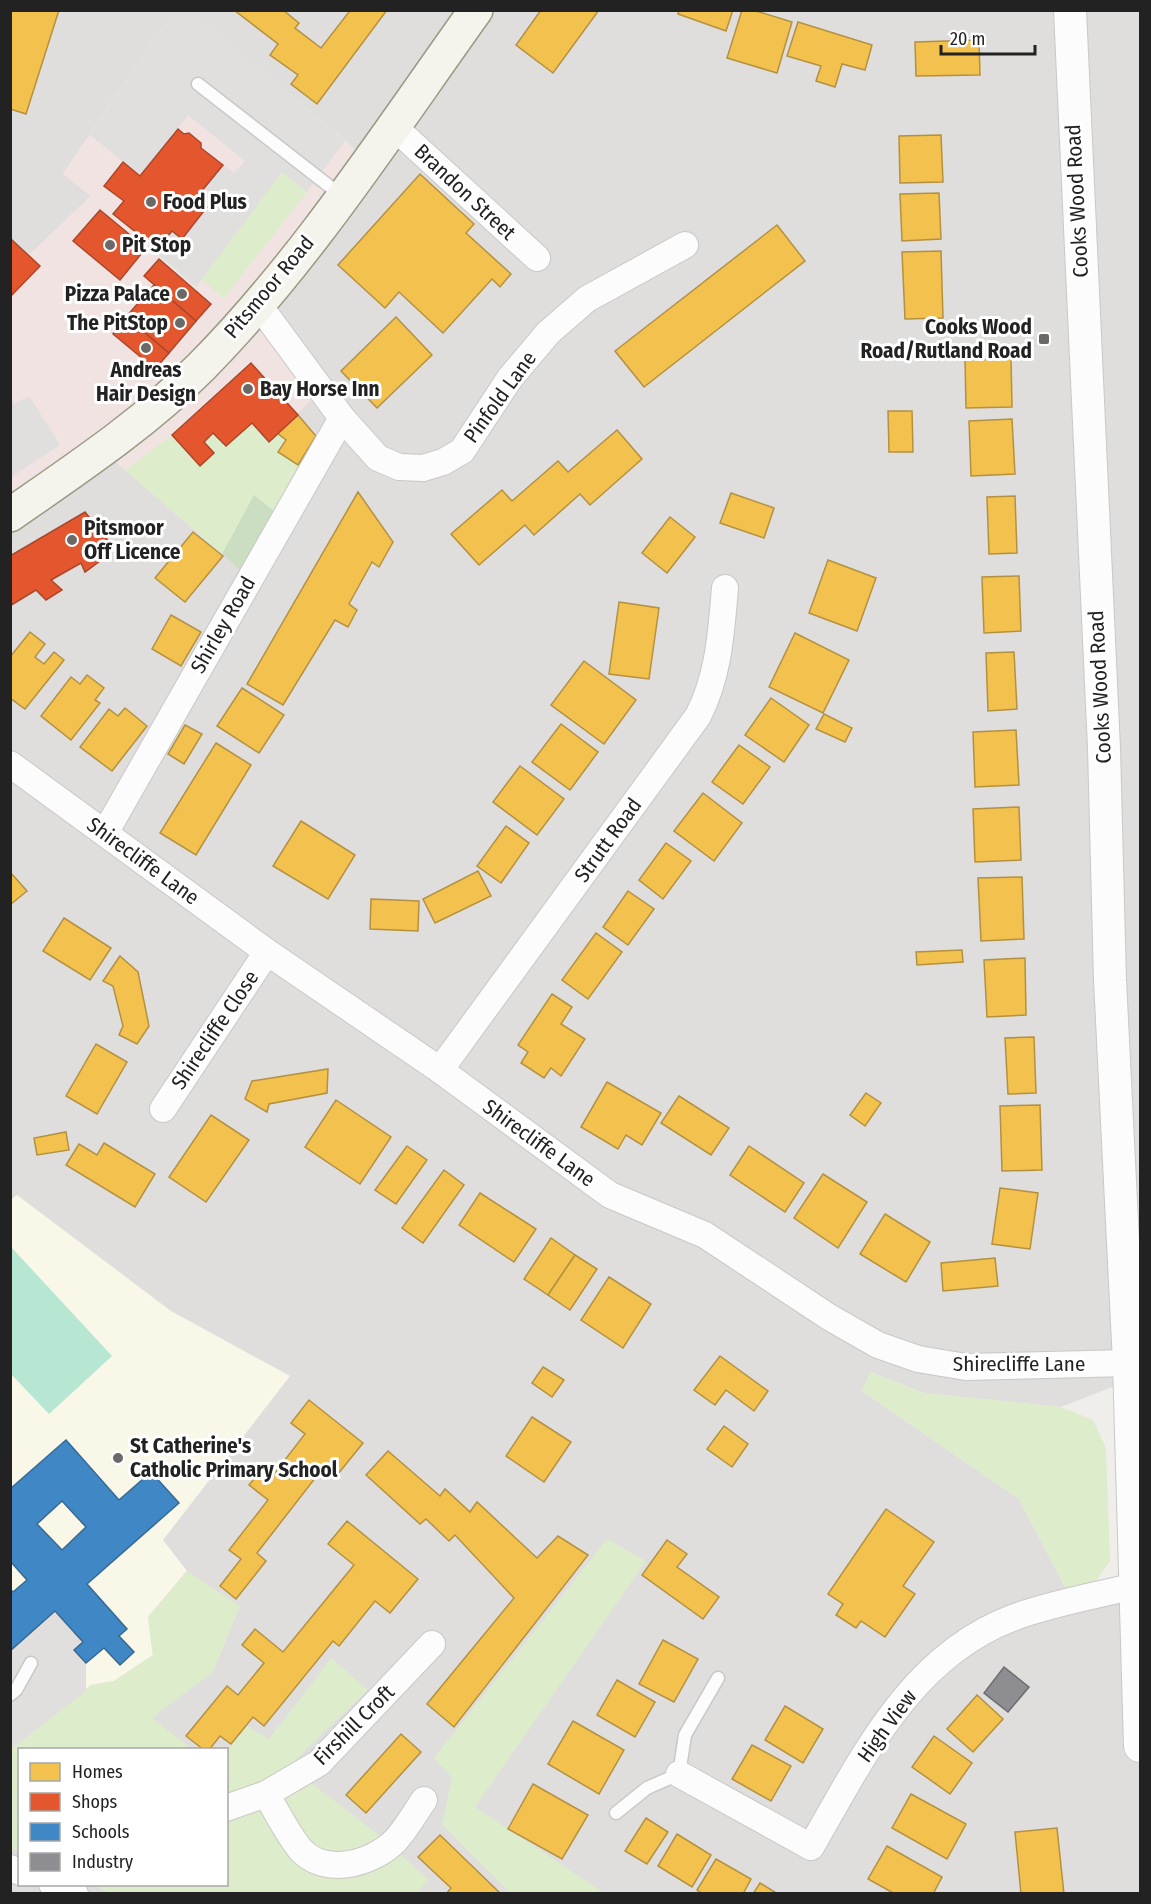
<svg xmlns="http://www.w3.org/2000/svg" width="1151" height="1904" font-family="'Fira Sans Condensed',sans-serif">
<rect width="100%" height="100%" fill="#f0eeeb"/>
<g fill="#dfdedc" fill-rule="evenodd">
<polygon points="11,11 174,11 63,174 91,196 29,255 12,240 11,241"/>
<path d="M191 11H1140V1376L1061 1407 923 1393 871 1372 862 1391 1019 1499 1066 1589 1096 1581 1140 1582V1893H11L10 515 102 450 250 578 274 511 277 433 258 304 368 160ZM20 1750H226V1884H20Z"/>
</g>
<polygon fill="#f1e3e1" points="174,11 191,11 368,160 258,304 321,390 278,433 286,440 254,495 274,511 250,578 102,450 11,515 10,241 12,240 29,255 91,196 63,174"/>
<polygon fill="#f8f7e8" points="17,1195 171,1311 290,1376 163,1540 187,1571 148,1617 153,1655 114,1681 91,1685 11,1749 10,1200"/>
<g fill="#ddeccb">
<polygon points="282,172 307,192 224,298 201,279"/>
<polygon points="252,423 268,441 277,433 286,440 278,452 298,465 274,511 254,496 222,554 125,470 172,435 200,465 214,453 204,442 213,433 226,446"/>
<polygon points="871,1372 924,1393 1061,1407 1093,1420 1106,1448 1110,1561 1096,1581 1066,1589 1019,1499 862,1391"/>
<polygon points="607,1539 646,1561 475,1807 604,1893 510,1893 442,1824 452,1778 434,1758"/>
<polygon points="187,1571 240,1606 213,1672 152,1718 192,1749 20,1750 19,1851 11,1848 11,1749 91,1685 114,1681 153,1655 148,1617"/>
<polygon points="331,1658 368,1690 289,1766 375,1832 429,1880 417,1893 112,1894 93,1885 226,1884 227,1751 247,1726 269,1739"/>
</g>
<polygon fill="#cbdec1" points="254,495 274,511 241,571 222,554"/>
<polygon fill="#b7e6d2" points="11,1247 112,1356 49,1414 11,1374"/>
<g fill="#e0dfde">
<polygon points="191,10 345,141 307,192 282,172 196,287 154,251 172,231 182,239 207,207 196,198 223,165 234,173 245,161 188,115 140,176 90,135 174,11"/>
<polygon points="29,396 60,445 11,477 11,398 14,404"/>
<polygon points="55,1611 83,1642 75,1650 86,1663 86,1691 11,1749 11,1651"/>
</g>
<g fill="#f2c14e" stroke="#b49141" stroke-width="1.5">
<polygon points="10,10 59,10 26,114 10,109"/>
<polygon points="234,10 283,10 299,23 295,28 321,48 349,12 346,10 387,10 317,104 291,84 298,75 270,55 278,44"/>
<polygon points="541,10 599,10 553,73 516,45"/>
<polygon points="679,10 733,10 726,31 678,14"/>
<polygon points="742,10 753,10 792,22 777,73 727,58"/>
<polygon points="798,22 872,45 865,70 842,64 835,87 816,81 821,66 787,56"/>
<polygon points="979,40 980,75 916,76 915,42"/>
<polygon points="941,135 943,182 900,183 899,136"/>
<polygon points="420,174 474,224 466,233 511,274 500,287 492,279 443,333 399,292 385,308 338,265"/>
<polygon points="939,193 941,239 902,241 900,194"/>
<polygon points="777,225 805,261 644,387 615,351"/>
<polygon points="941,251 943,318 905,319 902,252"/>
<polygon points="396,317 432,355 377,408 341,371"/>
<polygon points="1011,359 1012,407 966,408 965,360"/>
<polygon points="888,411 912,411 913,452 889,452"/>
<polygon points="298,415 316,436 298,465 278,452 286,440 277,433"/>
<polygon points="1012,419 1015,474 971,476 969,421"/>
<polygon points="617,430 642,459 590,505 580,494 534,535 525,525 479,565 451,534 502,490 512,501 558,461 568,472"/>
<polygon points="358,492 393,542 379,567 372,562 349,604 357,610 348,627 335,620 283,705 247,684"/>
<polygon points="731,493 774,508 764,538 720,523"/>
<polygon points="1015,496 1017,553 989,554 987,497"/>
<polygon points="670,517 695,537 667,573 642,553"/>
<polygon points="193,532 223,556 185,602 155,578"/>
<polygon points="828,560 876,578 857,631 809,613"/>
<polygon points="1019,576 1021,631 984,633 982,577"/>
<polygon points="619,602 659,608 649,679 609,674"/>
<polygon points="171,615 201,632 181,666 152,649"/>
<polygon points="30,632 45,644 35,657 44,664 54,652 64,660 25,709 10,698 10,657"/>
<polygon points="795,633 849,660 823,713 769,687"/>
<polygon points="1014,652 1017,709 988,711 986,653"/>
<polygon points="584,661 636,700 604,744 551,705"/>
<polygon points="87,675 104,688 95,700 100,703 71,740 41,716 71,677 80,684"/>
<polygon points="242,688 284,715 259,753 217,726"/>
<polygon points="771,698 809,725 784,762 745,735"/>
<polygon points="125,708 147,726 112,771 80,747 109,709 118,716"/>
<polygon points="824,714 852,728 845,742 816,729"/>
<polygon points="561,724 598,752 570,790 532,762"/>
<polygon points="185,725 202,734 184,764 168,754"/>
<polygon points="1016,730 1019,785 975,787 973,732"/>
<polygon points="216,743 251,765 196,855 160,833"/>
<polygon points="739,745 770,767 743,804 712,782"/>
<polygon points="520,766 564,799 537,835 493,802"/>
<polygon points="703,793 742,823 714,861 674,831"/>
<polygon points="1019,807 1021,860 975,862 973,809"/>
<polygon points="301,821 355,855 328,899 273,866"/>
<polygon points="506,826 529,843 501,883 477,866"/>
<polygon points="666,843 691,861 663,899 639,880"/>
<polygon points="478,871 491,896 435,923 423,899"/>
<polygon points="10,872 27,891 10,905"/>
<polygon points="1022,877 1024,939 981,941 978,878"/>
<polygon points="628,891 654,909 628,945 603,927"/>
<polygon points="371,899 419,901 418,931 370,929"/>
<polygon points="64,918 111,948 90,980 43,951"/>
<polygon points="596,933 622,952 588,999 562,980"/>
<polygon points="962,950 963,962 917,965 916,952"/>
<polygon points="120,956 138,972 149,1026 137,1044 119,1035 123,1026 113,986 103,981"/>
<polygon points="1025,958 1026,1015 987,1017 984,960"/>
<polygon points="552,994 572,1007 561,1024 585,1039 561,1076 551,1068 544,1078 521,1063 528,1052 518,1045"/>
<polygon points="1034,1037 1036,1093 1008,1094 1005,1038"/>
<polygon points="96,1044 127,1062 97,1114 66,1096"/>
<polygon points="328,1069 327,1093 269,1104 267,1112 245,1099 252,1081"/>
<polygon points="607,1082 661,1113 642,1145 626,1135 618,1149 581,1127"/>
<polygon points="866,1093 881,1103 865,1126 850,1115"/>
<polygon points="679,1096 729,1128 711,1155 661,1123"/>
<polygon points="336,1100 391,1137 360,1184 305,1147"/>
<polygon points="1040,1105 1042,1170 1002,1171 1000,1106"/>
<polygon points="211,1115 249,1140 206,1202 169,1177"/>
<polygon points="66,1132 69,1150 37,1155 34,1138"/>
<polygon points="104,1143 155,1174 135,1207 66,1165 79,1144 97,1155"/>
<polygon points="407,1146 427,1160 396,1204 375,1190"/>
<polygon points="749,1146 804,1183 785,1212 730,1175"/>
<polygon points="444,1170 464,1185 423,1243 402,1228"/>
<polygon points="823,1174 867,1202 838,1248 794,1218"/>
<polygon points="1000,1188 1038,1193 1030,1249 992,1244"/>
<polygon points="480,1193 536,1229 514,1262 459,1225"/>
<polygon points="885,1214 930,1242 906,1282 860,1254"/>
<polygon points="551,1238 575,1255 548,1295 524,1279"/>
<polygon points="575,1255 597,1269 570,1310 548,1295"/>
<polygon points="995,1258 998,1286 943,1291 941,1263"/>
<polygon points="609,1277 651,1304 623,1348 581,1320"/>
<polygon points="720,1356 768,1391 754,1411 726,1390 715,1405 694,1390"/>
<polygon points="543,1367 564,1380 552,1397 532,1383"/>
<polygon points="309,1400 363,1443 338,1474 326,1464 257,1553 266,1561 236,1599 220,1586 241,1559 229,1550 268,1500 249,1485 264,1467 274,1474 305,1434 291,1423"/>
<polygon points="532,1417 571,1442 544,1482 506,1456"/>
<polygon points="724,1426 748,1444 732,1467 707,1449"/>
<polygon points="388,1451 440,1496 445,1489 470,1512 477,1502 537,1558 558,1536 588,1555 454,1727 427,1704 514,1598 455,1535 449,1541 426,1519 420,1524 366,1475"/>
<polygon points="886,1509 934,1542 903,1586 915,1594 885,1637 861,1621 856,1628 836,1615 843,1604 828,1594"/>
<polygon points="347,1521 418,1579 390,1613 375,1601 339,1646 333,1641 264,1726 253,1717 231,1744 220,1736 209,1750 204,1750 186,1736 227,1686 238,1695 264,1663 242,1645 255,1629 283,1652 354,1565 328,1544"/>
<polygon points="667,1540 687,1554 677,1567 719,1597 703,1619 642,1575"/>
<polygon points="663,1640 698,1659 674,1702 639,1684"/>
<polygon points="617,1680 655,1702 635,1737 597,1715"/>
<polygon points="977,1695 1003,1719 973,1752 947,1729"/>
<polygon points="785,1706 823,1729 803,1763 765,1740"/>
<polygon points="573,1721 624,1750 599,1794 548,1764"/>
<polygon points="401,1734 421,1752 366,1813 346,1795"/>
<polygon points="934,1736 972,1763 950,1794 912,1767"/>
<polygon points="752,1745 791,1766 771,1801 732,1779"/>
<polygon points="533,1784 588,1815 562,1859 508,1829"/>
<polygon points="911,1794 966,1824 947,1859 892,1828"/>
<polygon points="646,1818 668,1832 647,1864 625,1851"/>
<polygon points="1057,1828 1064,1894 1021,1894 1015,1832"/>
<polygon points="677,1834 711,1855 692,1887 658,1866"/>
<polygon points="440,1835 501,1894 446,1894 451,1888 418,1857"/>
<polygon points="887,1846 942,1877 933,1894 895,1894 868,1879"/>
<polygon points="716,1859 751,1879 743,1894 703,1894 697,1890"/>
<polygon points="760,1883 778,1894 753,1894"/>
</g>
<g fill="#e4572e" stroke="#aa472a" stroke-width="1.5">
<polygon points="178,129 184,134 189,133 201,143 201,148 223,165 196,198 207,207 182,239 172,231 157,249 113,214 124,201 104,186 123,162 140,176"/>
<polygon points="100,210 146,248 120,280 73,241"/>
<polygon points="12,240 40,266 10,297 10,241"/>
<polygon points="159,259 211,304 196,321 144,276"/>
<polygon points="154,285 196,321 169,353 126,317"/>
<polygon points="126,317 169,353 155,369 113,334"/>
<polygon points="251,363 298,415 269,442 252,423 226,446 213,433 204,442 214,453 200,466 172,435"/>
<polygon points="85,512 110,543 103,546 108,555 85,572 81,563 51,580 62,590 46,600 36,590 10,606 10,556"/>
</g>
<path fill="#3f88c5" stroke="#366994" stroke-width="1.5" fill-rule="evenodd" d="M66 1440 119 1500 151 1472 179 1503 87 1584 127 1629 119 1636 134 1652 120 1665 104 1648 86 1663 74 1650 83 1642 55 1611 10 1651V1589L13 1592 27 1580 10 1561V1489ZM62 1501 86 1527 62 1550 37 1524Z"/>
<polygon fill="#8d8d92" stroke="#6d6d70" stroke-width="1.5" points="1004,1667 1029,1687 1008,1712 984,1693"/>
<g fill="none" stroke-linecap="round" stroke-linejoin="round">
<g stroke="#c9c8c7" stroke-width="15">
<g id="service">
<polyline points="198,84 342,196"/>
<polyline points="10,1695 16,1690 31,1663"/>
<polyline points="616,1813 647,1788 679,1774 685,1735 718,1678"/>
</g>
</g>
<g stroke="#c9c8c7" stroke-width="28">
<g id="minor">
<polyline points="393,126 537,258"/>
<polyline points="258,304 342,418 378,458 399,467 423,468 443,462 462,451 510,378 548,333 587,299 685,245"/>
<polyline points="10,764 267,952 440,1070 610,1195 705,1235 829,1317 878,1345 918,1359 966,1367 1129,1363"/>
<polyline points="105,833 342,418"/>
<path d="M440 1070 698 716C719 675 721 633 725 588"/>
<polyline points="163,1109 267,952"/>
<path d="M679 1774 811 1847C863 1757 911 1655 1015 1617 1053 1603 1095 1596 1134 1586"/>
<path d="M266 1794C277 1812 287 1833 300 1849 324 1877 372 1864 395 1841 406 1829 415 1813 424 1800"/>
<polyline points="226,1808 266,1794 319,1763 432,1644"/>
<polyline points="10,1868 20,1872"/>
<polyline points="52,1884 75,1894"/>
</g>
</g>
<g stroke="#c9c8c7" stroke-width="34">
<polyline id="tertiary" points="1070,10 1104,748 1110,980 1129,1363 1140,1746"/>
</g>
<g stroke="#999a82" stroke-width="36">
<path id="secondary" d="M10 515C76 469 144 424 201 367 305 262 390 130 476 10"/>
</g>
<use href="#service" stroke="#fdfcfc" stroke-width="12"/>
<use href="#minor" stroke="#fdfcfc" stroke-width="26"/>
<use href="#tertiary" stroke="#fdfcfc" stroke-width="32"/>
<use href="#secondary" stroke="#f4f4ed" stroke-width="33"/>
</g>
<g fill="#6a6968" stroke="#fff" stroke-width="2">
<circle cx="151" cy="202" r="6"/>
<circle cx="110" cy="245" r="6"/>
<circle cx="182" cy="294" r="6"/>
<circle cx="180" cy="323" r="6"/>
<rect x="1038" y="333" width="12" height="12" rx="3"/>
<circle cx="146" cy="348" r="6"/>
<circle cx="248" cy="389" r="6"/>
<circle cx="72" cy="540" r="6"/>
<circle cx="118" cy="1458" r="6"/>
</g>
<g text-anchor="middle" stroke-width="6" stroke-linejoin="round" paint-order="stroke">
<g font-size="21" fill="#222" stroke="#fff">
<text transform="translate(465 192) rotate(43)" y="7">Brandon Street</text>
<text transform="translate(1077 201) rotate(-93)" y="7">Cooks Wood Road</text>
<text transform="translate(269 287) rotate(-50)" y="7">Pitsmoor Road</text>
<text transform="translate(500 397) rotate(-54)" y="7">Pinfold Lane</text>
<text transform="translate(223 625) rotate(-60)" y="7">Shirley Road</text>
<text transform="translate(1100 687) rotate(-93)" y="7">Cooks Wood Road</text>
<text transform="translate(608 840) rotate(-54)" y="7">Strutt Road</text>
<text transform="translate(143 861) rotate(36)" y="7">Shirecliffe Lane</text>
<text transform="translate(215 1030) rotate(-56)" y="7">Shirecliffe Close</text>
<text transform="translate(539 1143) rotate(36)" y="7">Shirecliffe Lane</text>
<text x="1019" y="1371">Shirecliffe Lane</text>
<text transform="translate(354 1725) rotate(-45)" y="7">Firshill Croft</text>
<text transform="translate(887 1726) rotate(-54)" y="7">High View</text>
</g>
<g font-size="21" font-weight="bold" fill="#222" stroke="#fff" text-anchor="start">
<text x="163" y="209">Food Plus</text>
<text x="122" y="252">Pit Stop</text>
<text x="170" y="301" text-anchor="end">Pizza Palace</text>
<text x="168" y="330" text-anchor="end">The PitStop</text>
<text x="1032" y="334" text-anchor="end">Cooks Wood<tspan x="1032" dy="24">Road/Rutland Road</tspan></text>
<text x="146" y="377" text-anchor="middle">Andreas<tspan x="146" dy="24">Hair Design</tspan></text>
<text x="260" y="396">Bay Horse Inn</text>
<text x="84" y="535">Pitsmoor<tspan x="84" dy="24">Off Licence</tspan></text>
<text x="130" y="1453">St Catherine's<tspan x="130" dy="24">Catholic Primary School</tspan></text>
</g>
</g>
<rect width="1151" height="1904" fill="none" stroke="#222222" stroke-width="24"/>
<rect x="18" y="1748" width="210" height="138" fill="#ffffff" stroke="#a7a7a7" stroke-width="1.5"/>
<rect x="30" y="1763" width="30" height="18" fill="#f2c14e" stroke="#a7a7a7" stroke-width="1.5"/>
<text x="72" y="1778" font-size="18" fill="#222222">Homes</text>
<rect x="30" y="1793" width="30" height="18" fill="#e4572e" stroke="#a7a7a7" stroke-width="1.5"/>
<text x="72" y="1808" font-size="18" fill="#222222">Shops</text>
<rect x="30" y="1823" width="30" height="18" fill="#3f88c5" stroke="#a7a7a7" stroke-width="1.5"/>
<text x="72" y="1838" font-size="18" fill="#222222">Schools</text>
<rect x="30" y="1853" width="30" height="18" fill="#8d8d92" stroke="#a7a7a7" stroke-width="1.5"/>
<text x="72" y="1868" font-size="18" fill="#222222">Industry</text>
<path d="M941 45v9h94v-9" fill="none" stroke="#222222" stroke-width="3"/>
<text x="950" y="45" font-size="18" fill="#222222" stroke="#ffffff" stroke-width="4.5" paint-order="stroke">20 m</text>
</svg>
